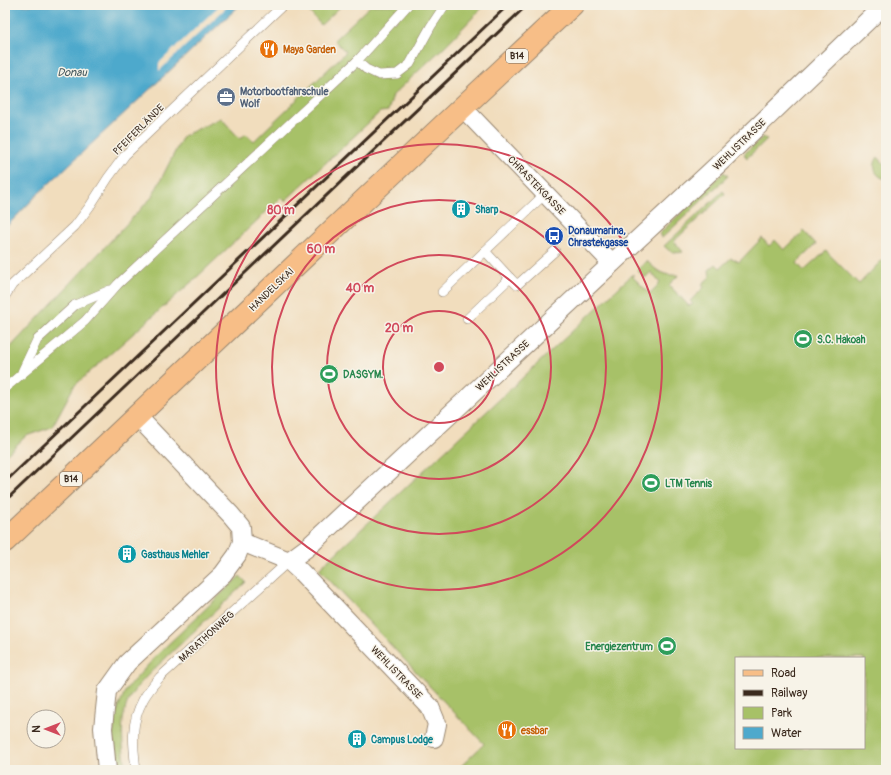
<svg xmlns="http://www.w3.org/2000/svg" width="891" height="775" font-family="Pangolin,sans-serif">
<rect width="100%" height="100%" fill="#f7f3e8"/>
<filter id="ink" filterUnits="userSpaceOnUse"><feTurbulence type="fractalNoise" baseFrequency=".025" numOctaves="2"/><feDisplacementMap in="SourceGraphic" scale="8" xChannelSelector="R" yChannelSelector="G"/><feConvolveMatrix kernelMatrix="1 2 1 2 8 2 1 2 1" color-interpolation-filters="sRGB"/></filter>
<filter id="wash" filterUnits="userSpaceOnUse"><feTurbulence type="fractalNoise" baseFrequency=".012" numOctaves="4" result="noise"/><feDisplacementMap in="SourceGraphic" scale="16" xChannelSelector="R" yChannelSelector="G"/><feGaussianBlur stdDeviation="0.9" result="paint"/><feColorMatrix in="noise" values="0 0 0 0 0 0 0 0 0 0 0 0 0 0 0 0 0 1.4 0 .05"/><feComposite in="paint" operator="in"/></filter>
<g filter="url(#wash)">
<rect width="100%" height="100%" fill="#f1ddbd"/>
<g fill="#a7c167" stroke="#717642" fill-rule="evenodd">
<polygon points="308,5 342,5 321,25 305,7"/>
<polygon points="371,5 485,5 446,45 393,95 388,111 380,112 285,201 281,198 196,278 74,386 52,427 26,436 5,456 5,353 152,197 183,136 221,118 240,139 246,134 254,141 346,52 334,40"/>
<polygon points="763,137 767,139 747,158 744,154"/>
<path d="M878 157 886 166V179C875 177 871 166 878 157Z"/>
<polygon points="724,172 728,176 662,238 659,234"/>
<path d="M723 191 725 194 674 241 683 252C674 254 670 252 664 246Z"/>
<path d="M804 231 816 244 797 263 804 271 826 251 859 284 882 260 886 265V770H457L484 744 319 569 633 274V277L649 293H650L660 283 651 272 645 278 637 270 647 261C658 272 663 276 679 275L669 285 689 306 693 304 690 301 704 287 702 284 710 277 709 270 716 264 720 268 731 258 734 259 739 262 762 238 769 246 775 240 784 250ZM736 658H864V748H736Z"/>
<path d="M240 576 246 582 152 671C144 679 136 687 130 697 118 720 123 746 126 770H117L113 735 115 721 118 708 126 689 160 652Z"/>
</g>
<polygon fill="#4ea9cc" stroke="#446a75" points="5,5 240,5 40,192 5,228"/>
<polygon fill="#f1ddbd" points="220,5 229,5 159,71 159,63"/>
</g>
<g filter="url(#ink)">
<g fill="none" stroke-linecap="round" stroke-linejoin="round">
<g stroke="#96846e" stroke-width="10">
<g id="lane">
<polyline points="357,61 366,69 379,75 397,74 410,64 431,26 445,5"/>
<polyline points="510,278 517,285 555,251"/>
<polyline points="442,292 545,194"/>
<polyline points="5,296 12,285 75,226 90,206 108,178 125,155 283,5"/>
<polyline points="467,319 510,278 485,251"/>
<polyline points="22,372 37,340 75,305 110,290"/>
<polyline points="5,388 85,321 118,284 357,61 408,5"/>
<path d="M136 770C133 744 130 724 143 700 147 692 154 684 160 677L289 561"/>
</g>
</g>
<g stroke="#96846e" stroke-width="20">
<g id="street">
<polyline points="462,107 612,263"/>
<polyline points="242,542 289,561 301,572 430,707 437,724 434,738"/>
<polyline points="289,561 308,547 726,157 884,5"/>
<polyline points="107,770 103,728 107,691 127,663 223,574 237,555 242,542 241,527 231,515 138,417"/>
</g>
</g>
<g stroke="#96846e" stroke-width="24">
<path id="primary" d="M5 541C194 363 381 182 572 5"/>
</g>
<use href="#lane" stroke="#fff" stroke-width="9"/>
<use href="#street" stroke="#fff" stroke-width="18"/>
<use href="#primary" stroke="#f7be87" stroke-width="22"/>
<g stroke="#3b2a1e" stroke-width="3">
<polyline points="5,482 508,5"/>
<polyline points="5,501 527,5"/>
</g>
</g>
</g>
<g fill="none" stroke="#d1495b" stroke-width="2">
<circle cx="439" cy="367" r="56"/>
<circle cx="439" cy="367" r="112"/>
<circle cx="439" cy="367" r="167"/>
<circle cx="439" cy="367" r="223"/>
</g>
<defs>
<g id="restaurant-disc" transform="scale(1)"><circle r="9.5" fill="#e8710a" stroke="#f7f3e8"/><path d="M-5-6h1v4h1v-4h1v4h1v-4h1v5L-1.5 .5V6h-2V.5L-5-1ZM5-6V6H3V1.5H1.5Q1.5-4 5-6Z" fill="#fff"/></g>
<g id="office-disc" transform="scale(1)"><circle r="9.5" fill="#5c6f8a" stroke="#f7f3e8"/><path d="M-6-3h4V-5.5h4V-3h4V5H-6ZM-1-4.5V-3h2v-1.5ZM-6 0V1H6V0Z" fill="#fff"/></g>
<g id="building-disc" transform="scale(1)"><circle r="9.5" fill="#0f9aa8" stroke="#f7f3e8"/><path d="M-4-6H4V6H1V3H-1V6H-4ZM-2.5-4.3h1.7v1.8h-1.7ZM.8-4.3h1.7v1.8H.8ZM-2.5-1h1.7V.8h-1.7ZM.8-1h1.7V.8H.8Z" fill="#fff"/></g>
<g id="bus-disc" transform="scale(1)"><circle r="9.5" fill="#1a4fb4" stroke="#f7f3e8"/><path d="M-5-6H5V4H4V6H2V4H-2V6H-4V4H-5ZM-3.5-4V0h7V-4ZM-3.5 1.2v1.5H-2V1.2ZM2 1.2v1.5H3.5V1.2Z" fill="#fff"/></g>
<g id="stadium-disc" transform="scale(1)"><circle r="9.5" fill="#2e9e5b" stroke="#f7f3e8"/><path d="M0-5a6.5 5 0 1 0 0 10a6.5 5 0 1 0 0-10ZM-3.5-1.8h7v3.6h-7Z" fill="#fff"/></g>
</defs>
<g fill-rule="evenodd">
<use href="#restaurant-disc" x="269" y="49"/>
<use href="#office-disc" x="226" y="97"/>
<use href="#building-disc" x="461" y="209"/>
<use href="#bus-disc" x="554" y="236"/>
<use href="#stadium-disc" x="803" y="339"/>
<use href="#stadium-disc" x="329" y="374"/>
<use href="#stadium-disc" x="651" y="483"/>
<use href="#building-disc" x="127" y="554"/>
<use href="#stadium-disc" x="667" y="646"/>
<use href="#restaurant-disc" x="507" y="730"/>
<use href="#building-disc" x="357" y="739"/>
</g>
<g text-anchor="middle" stroke-width="3" stroke-linejoin="round" paint-order="stroke">
<g fill="#f7f3e8" stroke="#73665b" stroke-width="1">
<rect x="506" y="49" width="22" height="14" rx="3"/>
<rect x="60" y="472" width="22" height="14" rx="3"/>
</g>
<g font-size="9" font-weight="bold" fill="#3b2a1e">
<text x="517" y="59">B14</text>
<text x="71" y="482">B14</text>
</g>
<g font-size="10" font-weight="bold" fill="#c56008" stroke="#f7f3e8" text-anchor="start">
<text x="283" y="53">Maya Garden</text>
<text x="521" y="734">essbar</text>
</g>
<g font-size="10" font-weight="bold" fill="#4e5e75" stroke="#f7f3e8" text-anchor="start">
<text x="240" y="95">Motorbootfahrschule<tspan x="240" dy="12">Wolf</tspan></text>
</g>
<g font-size="10" fill="#3b2a1e" stroke="#f7f3e8">
<text transform="translate(138 129) rotate(-45)" y="4">PFEIFERLÄNDE</text>
<text transform="translate(739 144) rotate(-44)" y="4">WEHLISTRASSE</text>
<text transform="translate(537 185) rotate(46)" y="4">CHRASTEKGASSE</text>
<text transform="translate(271 289) rotate(-44)" y="4">HANDELSKAI</text>
<text transform="translate(502 365) rotate(-43)" y="4">WEHLISTRASSE</text>
<text transform="translate(206 636) rotate(-42)" y="4">MARATHONWEG</text>
<text transform="translate(397 672) rotate(46)" y="4">WEHLISTRASSE</text>
</g>
<g font-size="10" font-weight="bold" fill="#0d838f" stroke="#f7f3e8" text-anchor="start">
<text x="475" y="213">Sharp</text>
<text x="141" y="558">Gasthaus Mehler</text>
<text x="371" y="743">Campus Lodge</text>
</g>
<g font-size="10" font-weight="bold" fill="#164399" stroke="#f7f3e8" text-anchor="start">
<text x="568" y="234">Donaumarina,<tspan x="568" dy="12">Chrastekgasse</tspan></text>
</g>
<g font-size="10" font-weight="bold" fill="#27864d" stroke="#f7f3e8" text-anchor="start">
<text x="817" y="343">S.C. Hakoah</text>
<text x="343" y="378">DASGYM.</text>
<text x="665" y="487">LTM Tennis</text>
<text x="653" y="650" text-anchor="end">Energiezentrum</text>
</g>
<g font-size="11" font-style="italic" fill="#42565b" stroke="#f7f3e8">
<text x="72" y="76">Donau</text>
</g>
</g>
<circle cx="439" cy="367" r="6" fill="#d1495b" stroke="#f7f3e8" stroke-width="2"/>
<g font-size="12" text-anchor="middle" font-weight="bold" fill="#d1495b" stroke="#f7f3e8" stroke-width="3" stroke-linejoin="round" paint-order="stroke">
<text x="281" y="214">80 m</text>
<text x="321" y="253">60 m</text>
<text x="360" y="292">40 m</text>
<text x="399" y="332">20 m</text>
</g>
<rect width="891" height="775" fill="none" stroke="#f7f3e8" stroke-width="20"/>
<rect x="735" y="657" width="130" height="92" fill="#f7f3e8" stroke="#aca397"/>
<rect x="743" y="670" width="20" height="6" fill="#f7be87" stroke="#aca397"/>
<text x="771" y="677" font-size="12" fill="#3b2a1e">Road</text>
<rect x="743" y="690" width="20" height="6" fill="#3b2a1e" stroke="#aca397"/>
<text x="771" y="697" font-size="12" fill="#3b2a1e">Railway</text>
<rect x="743" y="707" width="20" height="12" fill="#a7c167" stroke="#aca397"/>
<text x="771" y="717" font-size="12" fill="#3b2a1e">Park</text>
<rect x="743" y="727" width="20" height="12" fill="#4ea9cc" stroke="#aca397"/>
<text x="771" y="737" font-size="12" fill="#3b2a1e">Water</text>
<g transform="translate(46 729) rotate(270)"><circle r="19" fill="#f7f3e8" stroke="#aca397"/>
<path d="M0-3L7 15L0 10L-7 15Z" fill="#d1495b"/>
<text y="-6" font-size="11" font-weight="bold" text-anchor="middle" fill="#3b2a1e">N</text>
</g>
</svg>
